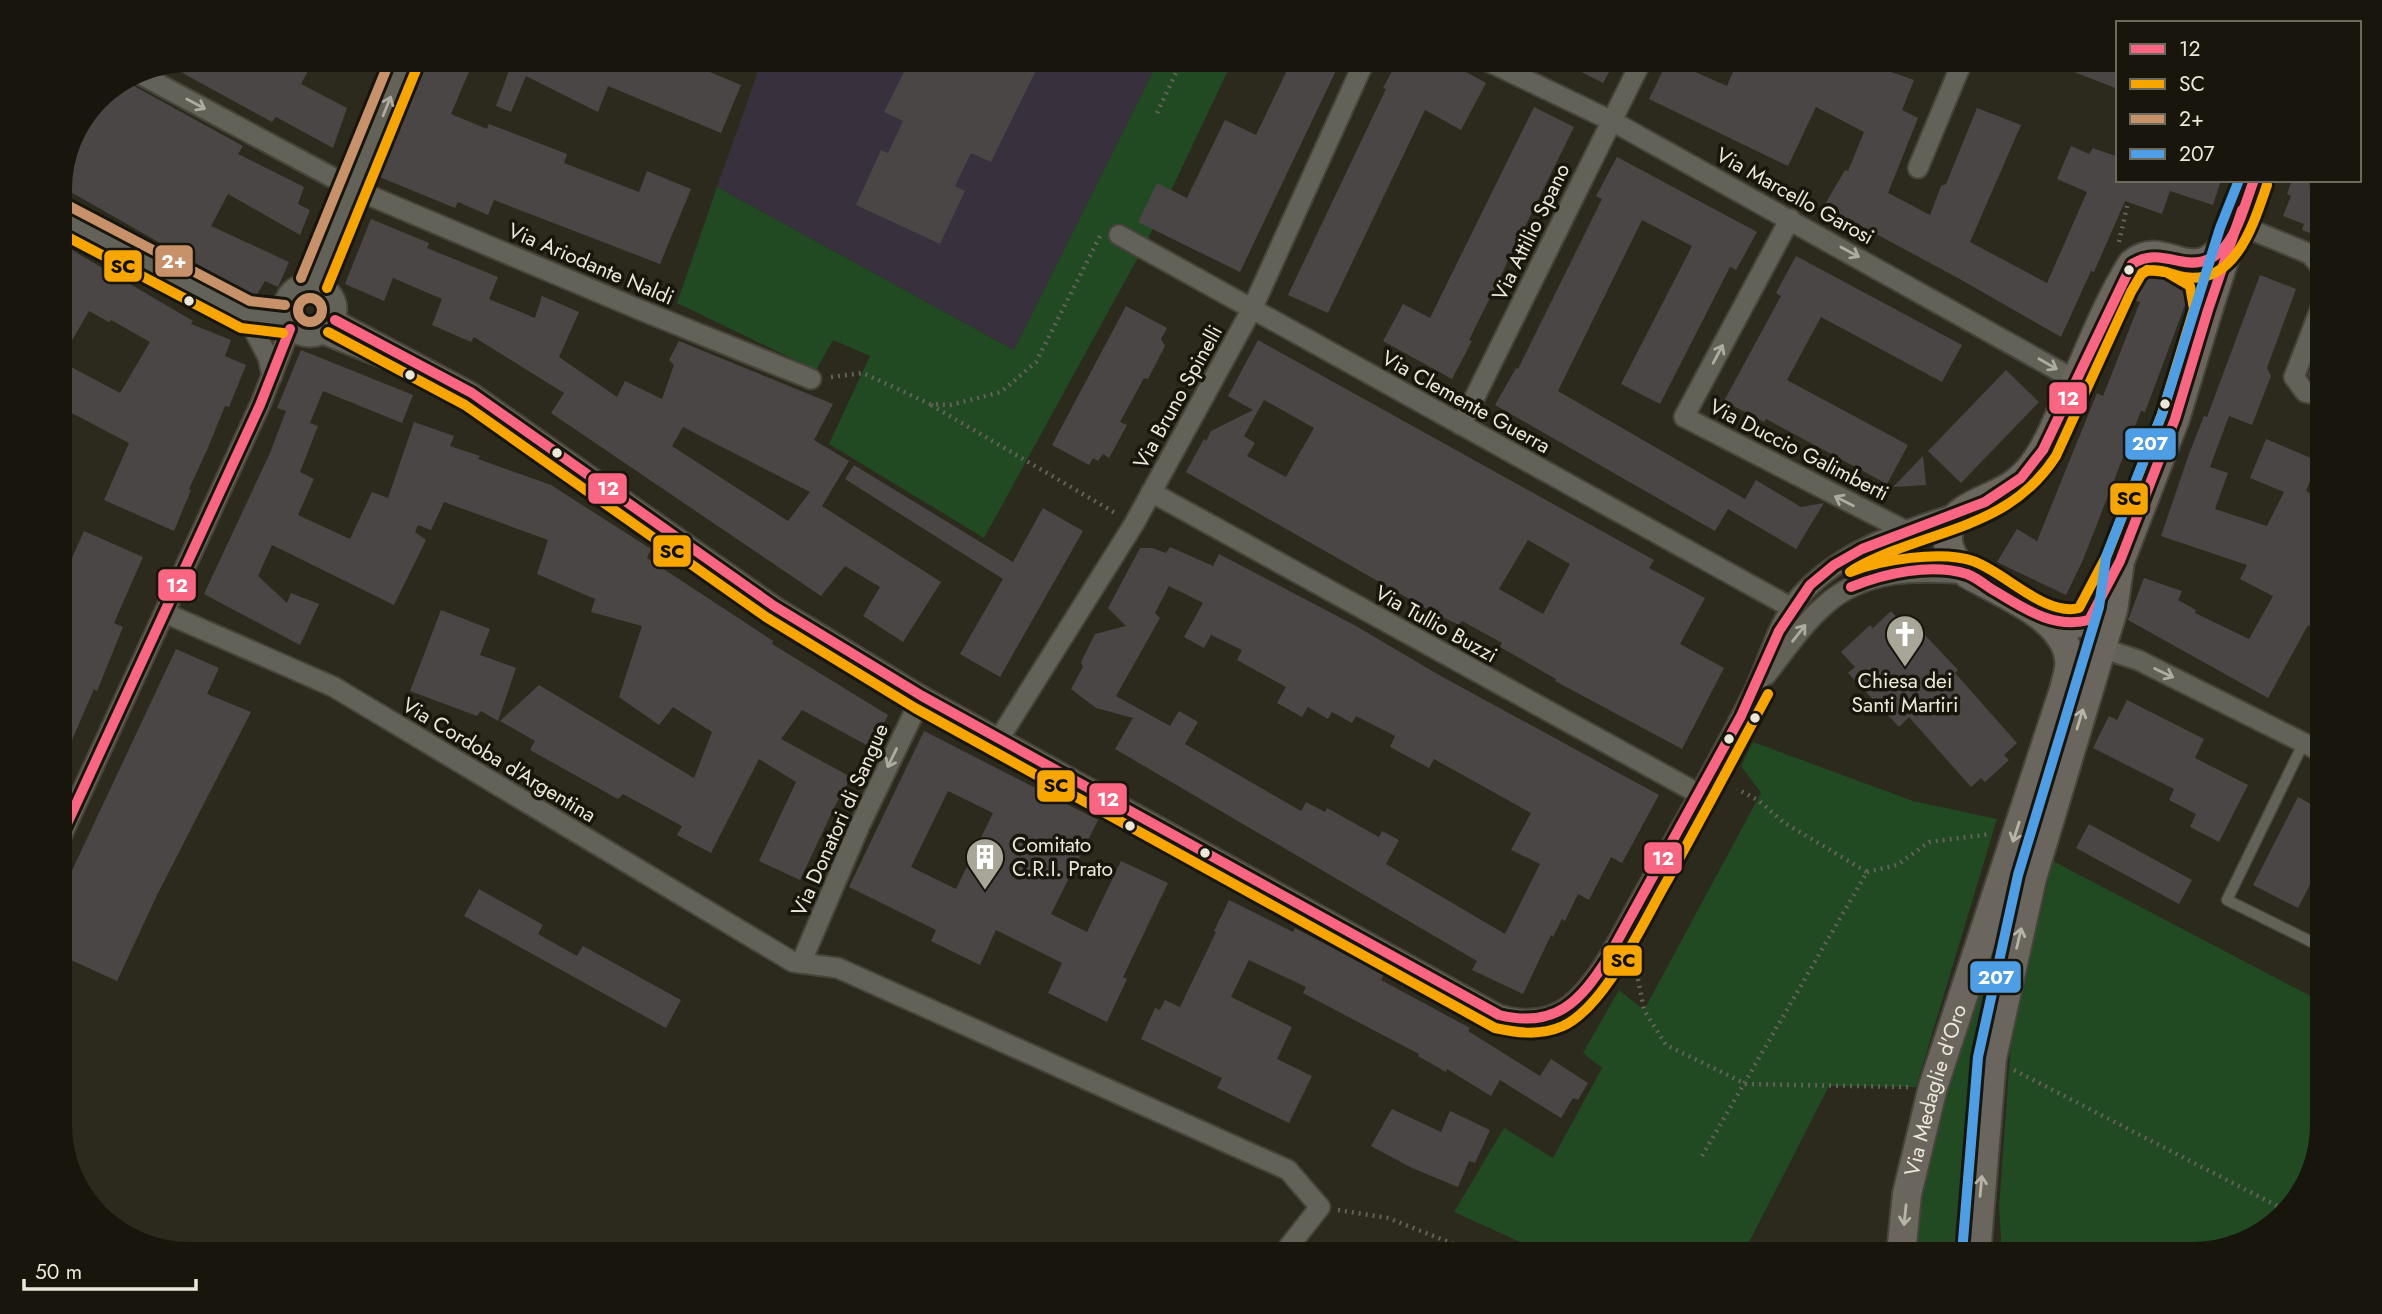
<svg xmlns="http://www.w3.org/2000/svg" width="2382" height="1314" font-family="Jost,sans-serif">
<rect width="100%" height="100%" fill="#2c2a1d"/>
<polygon fill="#38303c" points="762,60 1159,60 1014,350 717,187"/>
<g fill="#214922">
<polygon points="1159,60 1233,60 1147,241 984,538 829,444 870,356 833,340 816,370 677,303 717,187 1014,350"/>
<polygon points="1753,742 1913,801 1997,819 1916,1087 1829,1086 1743,1254 1546,1254 1454,1212 1504,1128 1553,1158 1602,1068 1583,1053 1619,990 1644,1010 1761,793 1741,766"/>
<polygon points="2053,861 2322,1002 2322,1125 2309,1183 2265,1233 2194,1254 2002,1254 1999,1207 2012,1028"/>
<path d="M1981 983 1987 985C1969 1073 1960 1165 1962 1254H1911C1912 1225 1919 1198 1925 1170 1940 1106 1959 1045 1981 983Z"/>
</g>
<g fill="#4a4645" fill-rule="evenodd">
<polygon points="189,60 314,60 301,84 347,108 333,148 276,117 272,122 166,64"/>
<polygon points="426,60 474,60 451,114 487,129 489,124 567,154 564,163 639,192 647,171 691,189 660,264 494,200 488,215 458,202 455,208 377,176"/>
<polygon points="493,60 681,60 741,85 721,133 608,86 598,112 526,76 511,112 496,106 510,68"/>
<polygon points="910,60 1025,60 1038,66 991,162 971,153 955,186 965,191 940,244 856,205 881,150 888,153 903,121 884,112"/>
<polygon points="1292,60 1341,60 1240,272 1138,222 1157,183 1187,198 1225,120 1256,135"/>
<polygon points="1398,60 1444,60 1486,83 1461,130 1425,110 1328,313 1288,295 1386,89 1383,88"/>
<polygon points="1558,60 1616,60 1603,83"/>
<polygon points="1668,60 1727,86 1738,60 1856,60 1914,80 1902,110 1918,118 1888,193 1930,215 1941,186 1946,184 1977,108 2021,125 1970,242 2047,283 2087,192 2057,179 2071,146 2089,154 2093,148 2118,157 2118,180 2221,180 2213,205 2170,191 2162,214 2125,201 2094,272 2091,271 2061,337 1958,278 1824,206 1845,170 1848,171 1864,132 1816,107 1788,166 1649,99"/>
<polygon points="2046,60 2118,60 2118,89 2046,61"/>
<polygon points="123,80 243,146 238,154 304,187 298,204 310,210 300,235 228,194 211,226 289,262 278,287 265,281 256,296 212,276 213,273 60,186 60,181 98,97"/>
<polygon points="1534,107 1574,127 1469,340 1472,341 1452,379 1383,341 1403,304 1430,318"/>
<polygon points="1617,157 1757,232 1736,270 1730,267 1660,404 1621,384 1692,246 1642,220 1558,391 1745,499 1756,480 1801,507 1824,503 1796,549 1728,509 1715,531 1495,405 1516,368 1518,369 1602,199 1596,196"/>
<polygon points="2292,180 2322,180 2322,238 2302,230 2304,224 2283,216 2291,196 2287,194"/>
<path d="M371 219 429 243 427 248 498 277 489 299 535 318 542 296 579 312 559 357 617 397 625 381 662 399 674 365 669 360 679 341 833 404 814 440 849 461 822 506 941 582 903 642 863 616 880 587 845 566 821 596 551 413 564 393 474 337 471 342 432 325 442 299 393 278 384 301 345 284ZM683 427 810 492 788 521 672 446Z"/>
<path d="M60 243 193 321 191 324 231 340 225 356 246 365 229 407 225 406 207 450 189 489 191 490 174 531 104 500 129 443 60 407ZM89 311 109 322 111 320 150 342 120 393 60 361Z"/>
<polygon points="1796,256 1962,345 1942,382 1821,317 1787,380 1908,445 1887,484 1766,419 1764,422 1724,401 1781,296 1776,293"/>
<polygon points="2149,273 2191,289 2145,412 2141,411 2083,560 2066,595 1997,562 2017,529 2037,541 2097,393 2103,396 2140,302 2136,301 2145,276"/>
<polygon points="2260,275 2296,289 2267,368 2271,376 2252,425 2229,416 2210,467 2228,473 2215,509 2267,526 2284,492 2250,478 2266,439 2318,461 2306,491 2322,500 2322,633 2308,625 2268,698 2128,620 2144,578 2182,591 2178,600 2196,610 2195,613 2249,639 2273,596 2240,579 2247,565 2161,536 2189,454 2204,416 2207,417"/>
<polygon points="1126,306 1167,328 1161,339 1165,346 1148,379 1144,378 1120,422 1127,425 1109,458 1103,454 1098,461 1093,458 1089,465 1052,445"/>
<polygon points="2322,338 2322,383 2312,381 2308,375"/>
<path d="M1258 340 1654 560 1649 568 1705 598 1680 644 1724 668 1682 749 1555 681 1556 679 1500 647 1502 643 1462 621 1459 625 1434 613 1186 472 1204 439 1206 441 1211 431 1253 410 1228 396ZM1264 400 1314 428 1286 477 1247 456 1255 443 1244 436ZM1528 540 1570 564 1543 614 1499 589Z"/>
<polygon points="301,350 413,395 402,423 323,391 310,423 318,426 300,472 314,479 298,515 350,539 372,492 388,498 414,422 454,436 450,446 480,456 478,459 551,485 651,549 647,558 773,641 772,644 888,715 872,748 802,710 781,739 851,777 835,806 800,880 759,861 796,782 759,759 711,853 677,835 682,826 623,794 618,799 530,750 535,741 500,721 539,685 694,778 712,732 673,707 659,725 619,697 642,626 591,612 595,599 537,574 548,540 444,502 431,530 418,525 415,532 426,540 394,605 272,545 258,576 287,603 291,593 319,604 300,645 204,594 270,453 286,411 277,408"/>
<polygon points="2006,370 2039,402 1961,483 1928,451"/>
<polygon points="1923,456 1926,485 1893,487"/>
<polygon points="854,465 1013,562 1043,508 1083,531 1000,677 960,654 1003,579 845,479"/>
<polygon points="84,531 143,557 114,623 123,627 97,691 94,689 60,768 60,585"/>
<path d="M1170 547 1213 566 1219 554 1356 626 1439 675 1659 795 1622 863 1611 857 1589 900 1578 894 1565 921 1562 919 1553 937 1551 935 1523 994 1472 970 1477 961 1115 749 1133 718 1096 708 1071 689 1083 667 1081 662 1095 634 1126 626 1108 608 1140 548H1152L1166 553ZM1169 586 1203 603 1184 637 1204 648 1211 635 1242 650 1237 660 1286 687 1277 703 1302 717 1308 707 1328 719 1332 712 1352 723 1356 716 1395 736 1390 747 1429 768 1434 759 1531 813 1511 850 1540 864 1505 934 1386 864 1399 840 1382 831 1379 837 1327 808 1325 812 1306 802 1301 811 1185 744 1198 722 1179 711 1170 726 1116 696 1160 618 1155 613Z"/>
<polygon points="441,610 490,629 480,655 516,668 498,721 481,711 477,716 410,691"/>
<polygon points="1891,611 1903,624 1909,618 1958,670 1955,673 2017,743 2004,755 2009,760 1985,782 1981,778 1971,787 1909,717 1899,727 1848,673 1855,667 1841,652 1870,625 1873,628"/>
<polygon points="176,649 219,668 207,694 251,712 157,895 117,981 60,955 60,896"/>
<polygon points="2127,700 2204,739 2195,758 2248,785 2219,842 2190,827 2196,814 2169,800 2174,789 2093,748 2109,716 2117,720"/>
<path d="M924 731 1098 820 1051 914 1087 932 1121 861 1168 883 1123 977 1127 979 1107 1022 1048 993 1062 963 996 930 980 965 931 941 936 930 849 887ZM948 791 993 813 956 889 911 867Z"/>
<polygon points="2298,797 2322,810 2322,874 2317,871 2298,908 2253,885"/>
<polygon points="2089,824 2192,880 2179,904 2076,848"/>
<polygon points="479,889 543,925 538,934 577,956 583,946 681,1000 666,1028 464,916"/>
<polygon points="1229,900 1293,932 1295,928 1384,975 1381,980 1470,1028 1468,1031 1540,1076 1551,1059 1588,1083 1578,1100 1573,1098 1561,1118 1500,1080 1491,1096 1447,1069 1446,1072 1418,1056 1419,1054 1303,993 1306,987 1249,960 1231,997 1292,1027 1277,1059 1312,1076 1289,1123 1217,1088 1222,1078 1141,1039 1155,1008 1160,1010 1165,1000 1180,1007 1216,932 1214,931"/>
<polygon points="1392,1109 1441,1132 1450,1111 1490,1130 1475,1163 1469,1161 1458,1187 1412,1168 1371,1146"/>
</g>
<g fill="none" stroke-linecap="round" stroke-linejoin="round">
<g stroke="#47453b" stroke-width="13">
<polyline id="lane" points="2304,742 2227,900 2322,947"/>
</g>
<g stroke="#47453b" stroke-width="23">
<g id="street">
<polyline points="1485,60 1612,121 2077,381"/>
<polyline points="136,72 354,189 638,309 811,379"/>
<polyline points="1918,168 1963,60"/>
<polyline points="60,217 246,315 284,319"/>
<polyline points="1790,219 1684,417 1906,531"/>
<polyline points="2237,224 2310,254 2322,268"/>
<polyline points="1119,235 1792,608"/>
<circle cx="310" cy="310" r="27"/>
<polyline points="314,283 405,60"/>
<polyline points="2322,305 2294,377 2305,392 2322,396"/>
<polyline points="246,315 268,357 272,376"/>
<path d="M335 320 472 393 774 606 922 696 1499 1015C1524 1022 1549 1022 1570 1005 1600 981 1622 933 1641 899 1680 830 1720 760 1755 689 1770 657 1778 621 1802 594 1845 548 1903 531 1961 512"/>
<polyline points="323,334 383,358"/>
<polyline points="1461,425 1642,60"/>
<polyline points="1151,492 1699,794"/>
<polyline points="165,613 334,687 793,962 838,968 1288,1170 1320,1207 1283,1254"/>
<polyline points="2101,648 2138,660 2322,752"/>
<path d="M1766 675C1785 651 1802 625 1825 605 1865 569 1918 570 1968 574"/>
<polyline points="999,739 1134,524 1252,309 1365,60"/>
<polyline points="60,839 260,405 290,329"/>
<polyline points="801,963 860,825 922,696"/>
</g>
</g>
<g stroke="#47453b" stroke-width="32">
<g id="secondary">
<polyline points="2046,619 2073,624 2089,620 2107,588"/>
<path id="s1" d="M1901 1254 1907 1194 1933 1087 2064 690C2066 680 2071 669 2069 658 2064 617 2001 593 1968 574 1948 557 1937 530 1963 511 1987 495 2009 494 2030 469 2044 452 2052 433 2061 413 2085 364 2103 310 2132 264 2167 234 2195 299 2233 232"/>
<polyline points="1976,1254 1992,1058 2032,878 2113,610 2120,561 2175,419 2208,310 2233,232 2254,180"/>
</g>
</g>
<g stroke="#636158" stroke-width="4.5" stroke-dasharray="2 5" stroke-linecap="butt">
<polyline points="1157,113 1182,60"/>
<polyline points="2119,242 2128,202"/>
<polyline points="831,377 863,373 930,404 950,405 1001,392 1036,362 1100,236"/>
<polyline points="931,405 1117,514"/>
<polyline points="1867,872 1897,865 1929,842 1991,834"/>
<polyline points="1638,979 1644,1010 1666,1045 1746,1084 1908,1087"/>
<polyline points="2014,1070 2285,1210"/>
<polyline points="1702,1156 1867,872 1783,822 1758,800 1737,789"/>
<polyline points="1338,1210 1388,1218 1479,1254"/>
</g>
<use href="#lane" stroke="#636258" stroke-width="10"/>
<use href="#street" stroke="#636258" stroke-width="19"/>
<use href="#secondary" stroke="#6a665e" stroke-width="28"/>
<g stroke="#18160c" stroke-width="16">
<g id="bus-1">
<path d="M335 320 472 393 774 606 922 696 1499 1015C1555 1029 1580 1002 1608 958L1741 716 1779 631 1810 585 1834 565 1862 549 1985 502 2021 478 2043 450 2132 264C2148 254 2161 257 2179 261 2230 273 2240 217 2254 180"/>
<path d="M1851 587C1885 573 1931 563 1967 574 1975 577 1983 583 1990 588 2021 606 2052 630 2089 620L2120 561 2175 419 2208 310 2242 210"/>
<polyline points="60,839 260,405 290,329"/>
</g>
</g>
<g stroke="#18160c" stroke-width="16">
<g id="bus-2">
<polyline points="60,233 241,328 283,333"/>
<path d="M2147 270 2166 272 2190 286 2194 309 2162 414 2107 555 2079 608C2045 617 2005 572 1973 561 1941 550 1880 560 1850 572 1863 563 1878 557 1893 551 1957 526 2016 518 2056 456L2131 292 2141 275Z"/>
<path d="M2142 273C2155 266 2170 274 2184 277 2236 286 2254 222 2267 185"/>
<polyline points="327,288 418,65"/>
<path d="M328 332 465 405 766 617 915 708 1495 1028C1518 1033 1540 1036 1563 1026 1606 1006 1643 922 1667 881 1701 819 1735 756 1768 694"/>
</g>
</g>
<g stroke="#18160c" stroke-width="16">
<g id="bus-3">
<polyline points="67,205 250,301 285,305"/>
<polyline points="301,278 390,60"/>
<circle cx="310" cy="310" r="12"/>
</g>
</g>
<g stroke="#18160c" stroke-width="16">
<polyline id="bus-4" points="1962,1253 1978,1057 2018,875 2099,607 2106,557 2162,414 2220,228 2239,180"/>
</g>
<use href="#bus-1" stroke="#fa6682" stroke-width="10"/>
<use href="#bus-2" stroke="#f7a600" stroke-width="10"/>
<use href="#bus-3" stroke="#c7916a" stroke-width="10"/>
<use href="#bus-4" stroke="#4d9ee5" stroke-width="10"/>
</g>
<defs><path id="oneway-shaft" d="M-6 0H5M1.5-3L5.5 0L1.5 3" fill="none" stroke-width="1.6" stroke-linecap="round" stroke-linejoin="round" transform="scale(1.75)"/></defs>
<g stroke="#aeaca0">
<use href="#oneway-shaft" transform="translate(196 104) rotate(28)"/>
<use href="#oneway-shaft" transform="translate(387 106) rotate(-68)"/>
<use href="#oneway-shaft" transform="translate(1850 252) rotate(29)"/>
<use href="#oneway-shaft" transform="translate(1718 354) rotate(-62)"/>
<use href="#oneway-shaft" transform="translate(2048 364) rotate(30)"/>
<use href="#oneway-shaft" transform="translate(1844 501) rotate(-153)"/>
<use href="#oneway-shaft" transform="translate(1799 633) rotate(-52)"/>
<use href="#oneway-shaft" transform="translate(2164 673) rotate(26)"/>
<use href="#oneway-shaft" transform="translate(892 758) rotate(116)"/>
</g>
<g stroke="#b7b4a8">
<use href="#oneway-shaft" transform="translate(2080 719) rotate(-73)"/>
<use href="#oneway-shaft" transform="translate(2016 832) rotate(108)"/>
<use href="#oneway-shaft" transform="translate(2019 938) rotate(-77)"/>
<use href="#oneway-shaft" transform="translate(1981 1186) rotate(-85)"/>
<use href="#oneway-shaft" transform="translate(1905 1215) rotate(96)"/>
</g>
<defs>
<g id="church-pin" transform="scale(2.0125)"><path d="M0 17L-7.5 6A9.5 9.5 0 1 1 7.5 6Z" fill="#a8a698" stroke="#18160c"/><path d="M-1.2-6h2.4v3.5h3.3v2.4h-3.3V6h-2.4V-.1h-3.3v-2.4h3.3Z" fill="#fff"/></g>
<g id="building-pin" transform="scale(2.0125)"><path d="M0 17L-7.5 6A9.5 9.5 0 1 1 7.5 6Z" fill="#a8a698" stroke="#18160c"/><path d="M-4-6H4V6H1V3H-1V6H-4ZM-2.5-4.3h1.7v1.8h-1.7ZM.8-4.3h1.7v1.8H.8ZM-2.5-1h1.7V.8h-1.7ZM.8-1h1.7V.8H.8Z" fill="#fff"/></g>
</defs>
<g fill-rule="evenodd">
<use href="#church-pin" x="1905" y="634"/>
<use href="#building-pin" x="985" y="857"/>
</g>
<g fill="#ebe8da" stroke="#18160c" stroke-width="2.5">
<circle cx="2129" cy="270" r="6"/>
<circle cx="189" cy="301" r="6"/>
<circle cx="410" cy="375" r="6"/>
<circle cx="2165" cy="404" r="6"/>
<circle cx="557" cy="453" r="6"/>
<circle cx="1755" cy="718" r="6"/>
<circle cx="1729" cy="739" r="6"/>
<circle cx="1130" cy="826" r="6"/>
<circle cx="1205" cy="853" r="6"/>
</g>
<g text-anchor="middle" stroke-width="7" stroke-linejoin="round" paint-order="stroke">
<g font-size="21" fill="#ebe8da" stroke="#18160c">
<text transform="translate(1795 196) rotate(29)" y="7">Via Marcello Garosi</text>
<text transform="translate(1531 232) rotate(-64)" y="7">Via Attilio Spano</text>
<text transform="translate(591 264) rotate(23)" y="7">Via Ariodante Naldi</text>
<text transform="translate(1178 397) rotate(-61)" y="7">Via Bruno Spinelli</text>
<text transform="translate(1466 402) rotate(29)" y="7">Via Clemente Guerra</text>
<text transform="translate(1799 450) rotate(27)" y="7">Via Duccio Galimberti</text>
<text transform="translate(1436 624) rotate(29)" y="7">Via Tullio Buzzi</text>
<text transform="translate(499 760) rotate(31)" y="7">Via Cordoba d'Argentina</text>
<text transform="translate(840 820) rotate(-66)" y="7">Via Donatori di Sangue</text>
<text dy="7" stroke="none"><textPath href="#s1" startOffset="168">Via Medaglie d'Oro</textPath></text>
</g>
<g font-size="21" fill="#ebe8da" stroke="#18160c">
<text x="1905" y="688">Chiesa dei<tspan x="1905" dy="24">Santi Martiri</tspan></text>
<text x="1012" y="852" text-anchor="start">Comitato<tspan x="1012" dy="24">C.R.I. Prato</tspan></text>
</g>
</g>
<path d="M0 0H2382V1314H0ZM189 72H2193A117 117 0 0 1 2310 189V1125A117 117 0 0 1 2193 1242H189A117 117 0 0 1 72 1125V189A117 117 0 0 1 189 72Z" fill="#18160c" fill-rule="evenodd"/>
<g stroke="#18160c" stroke-width="2.5">
<rect x="154" y="244" width="40" height="34" rx="7" fill="#c7916a"/>
<rect x="103" y="249" width="40" height="34" rx="7" fill="#f7a600"/>
<rect x="2048" y="381" width="40" height="34" rx="7" fill="#fa6682"/>
<rect x="2124" y="427" width="53" height="34" rx="7" fill="#4d9ee5"/>
<rect x="587" y="472" width="41" height="33" rx="7" fill="#fa6682"/>
<rect x="2109" y="482" width="40" height="34" rx="7" fill="#f7a600"/>
<rect x="652" y="534" width="40" height="34" rx="7" fill="#f7a600"/>
<rect x="157" y="568" width="40" height="34" rx="7" fill="#fa6682"/>
<rect x="1036" y="769" width="40" height="34" rx="7" fill="#f7a600"/>
<rect x="1088" y="782" width="40" height="34" rx="7" fill="#fa6682"/>
<rect x="1643" y="841" width="40" height="34" rx="7" fill="#fa6682"/>
<rect x="1602" y="944" width="41" height="33" rx="7" fill="#f7a600"/>
<rect x="1969" y="960" width="53" height="34" rx="7" fill="#4d9ee5"/>
</g>
<g font-size="19" text-anchor="middle" font-weight="bold" fill="#fff">
<text x="174" y="268">2+</text>
<text x="2068" y="405">12</text>
<text x="2150" y="450">207</text>
<text x="608" y="495">12</text>
<text x="177" y="592">12</text>
<text x="1108" y="806">12</text>
<text x="1663" y="865">12</text>
<text x="1996" y="984">207</text>
</g>
<g font-size="19" text-anchor="middle" font-weight="bold" fill="#111">
<text x="123" y="273">SC</text>
<text x="2129" y="505">SC</text>
<text x="672" y="558">SC</text>
<text x="1056" y="792">SC</text>
<text x="1623" y="967">SC</text>
</g>
<rect x="2116" y="21" width="245" height="161" fill="#18160c" stroke="#6c6a5e" stroke-width="2"/>
<rect x="2130" y="44" width="35" height="10" fill="#fa6682" stroke="#6c6a5e" stroke-width="2"/>
<text x="2179" y="56" font-size="21" fill="#ebe8da">12</text>
<rect x="2130" y="79" width="35" height="10" fill="#f7a600" stroke="#6c6a5e" stroke-width="2"/>
<text x="2179" y="91" font-size="21" fill="#ebe8da">SC</text>
<rect x="2130" y="114" width="35" height="10" fill="#c7916a" stroke="#6c6a5e" stroke-width="2"/>
<text x="2179" y="126" font-size="21" fill="#ebe8da">2+</text>
<rect x="2130" y="149" width="35" height="10" fill="#4d9ee5" stroke="#6c6a5e" stroke-width="2"/>
<text x="2179" y="161" font-size="21" fill="#ebe8da">207</text>
<path d="M24 1279v10h172v-10" fill="none" stroke="#ebe8da" stroke-width="3.5"/>
<text x="35" y="1279" font-size="21" fill="#ebe8da" stroke="#18160c" stroke-width="5" paint-order="stroke">50 m</text>
</svg>
